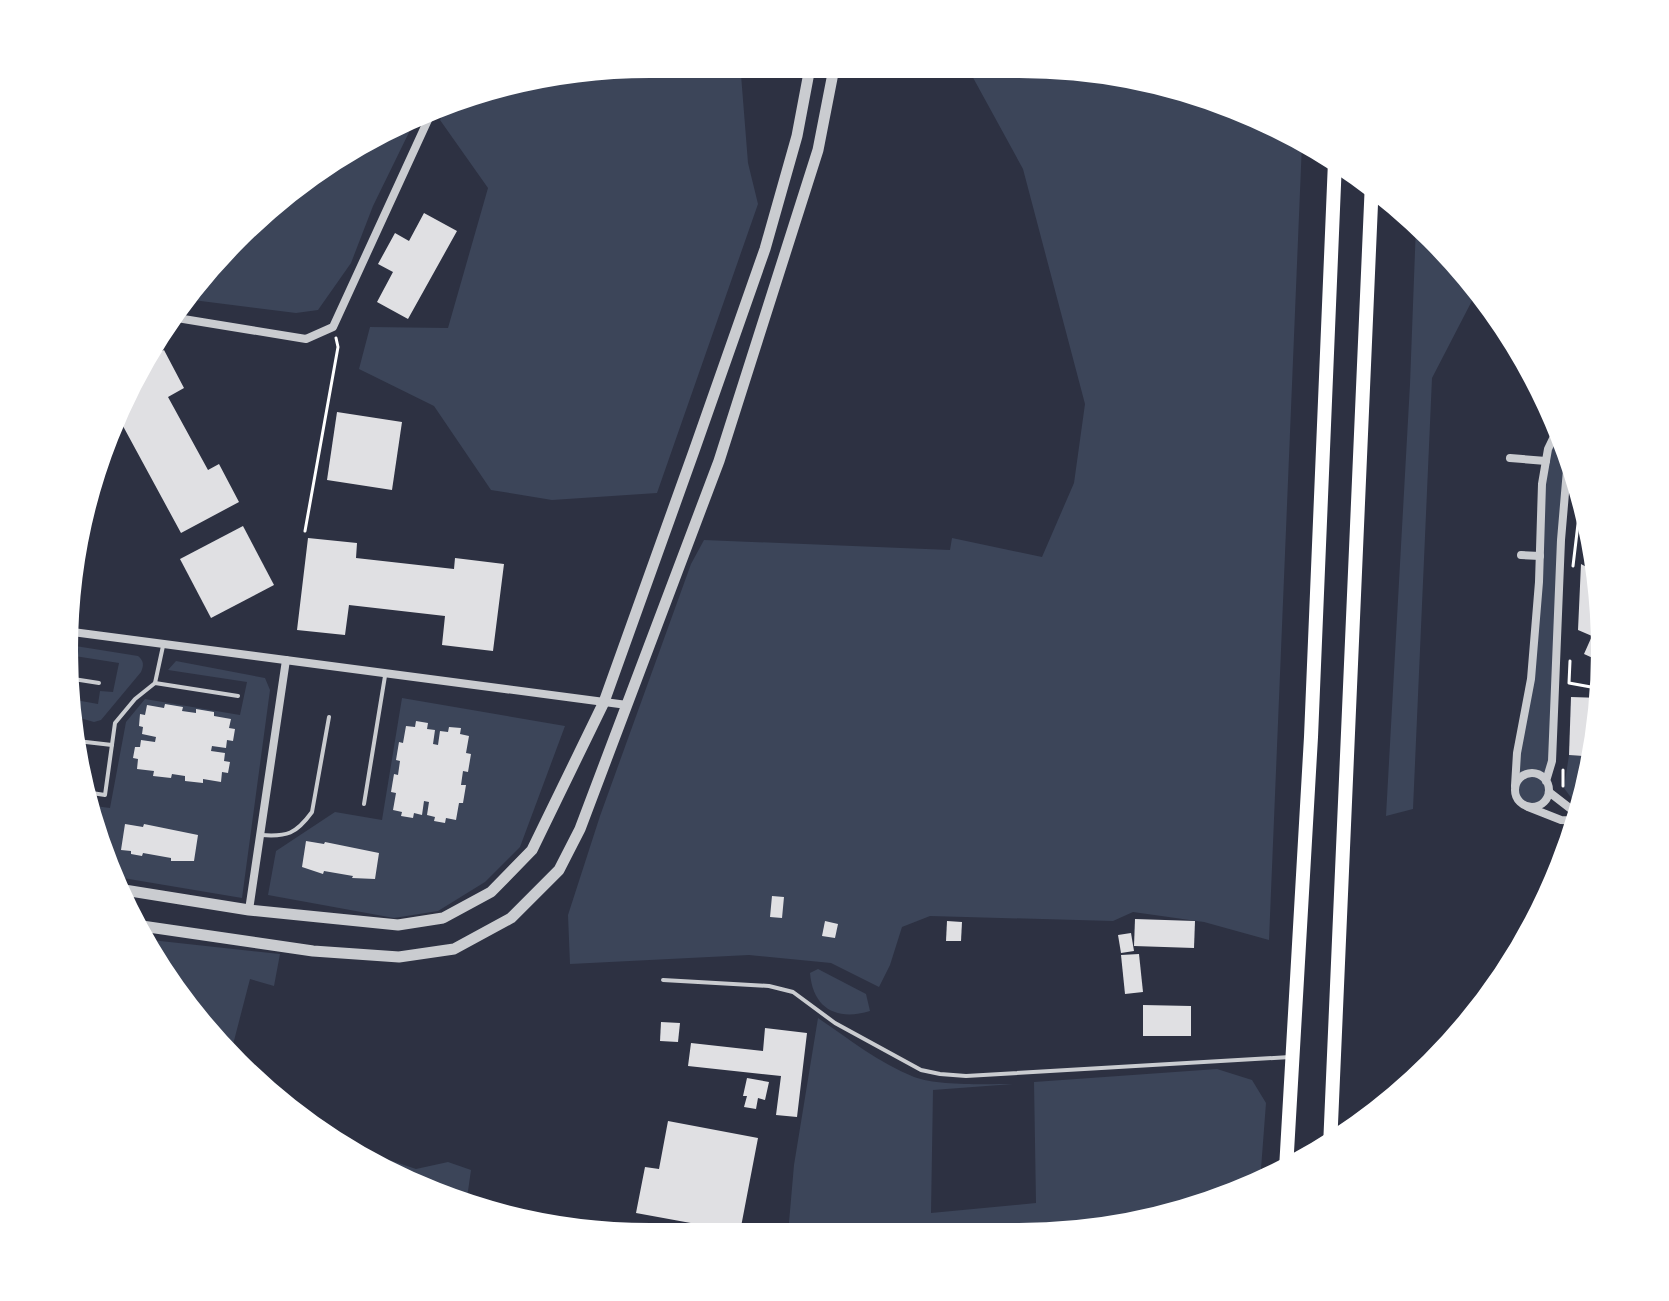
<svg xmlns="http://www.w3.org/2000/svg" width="1669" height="1301" font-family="Figtree,sans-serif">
<rect width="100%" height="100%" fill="#2d3142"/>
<g fill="#3c4559">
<polygon points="650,62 740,62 748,163 758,204 657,493 552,500 491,490 434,406 359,369 370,327 448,328 488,188 440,120 448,103 498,82"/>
<polygon points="965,63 1057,63 1207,93 1302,143 1269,940 1204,922 1133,912 1113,921 930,916 902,927 890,965 879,987 831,963 749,955 570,964 568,915 600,816 691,564 704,540 950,550 952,538 1042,557 1074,483 1085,404 1023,169"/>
<polygon points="417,116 373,206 351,263 318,310 296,313 185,299 234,235 356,141"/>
<polygon points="1416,225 1477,291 1432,378 1413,809 1386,816 1410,384"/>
<path d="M1562 426 1570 452 1556 685 1547 781C1551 793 1547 803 1534 806L1519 801 1515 786 1531 679 1548 449Z"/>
<path d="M63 644 138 656C144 661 144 665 141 672L101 720 94 722 73 716 70 699 98 704 100 691 113 692 119 663 62 654Z"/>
<polygon points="176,661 265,678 270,690 242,898 111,876 93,839 87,805 110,808 126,722 145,699 240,715 247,682 168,670"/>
<polygon points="402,698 565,726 520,847 485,882 438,911 394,918 268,895 276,851 335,812 382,820"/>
<polygon points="1569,755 1597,757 1584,805 1575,803 1564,788"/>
<polygon points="142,939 280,954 274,986 250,979 229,1060 161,977"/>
<path d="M818 969 866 994 870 1011C837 1021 813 1009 810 973Z"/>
<path d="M818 1018C849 1039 879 1063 914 1077 938 1086 986 1084 1013 1084L933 1090 931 1213 1036 1203 1034 1082 1217 1069 1252 1080 1266 1103 1260 1182 1208 1208 1095 1234H788L794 1165Z"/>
<polygon points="321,1137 416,1169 448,1162 471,1170 466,1205 426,1194"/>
<polygon points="491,1212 594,1221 620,1234 573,1234"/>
</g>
<g fill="#e0e0e3">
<polygon points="424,213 457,231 408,319 377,302 393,272 378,264 395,233 409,241"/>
<polygon points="164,350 184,388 168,397 208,470 219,464 239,502 181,533 117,415 137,365"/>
<polygon points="337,412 402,422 392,490 327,480"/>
<polygon points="1590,518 1596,536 1607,651 1606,664 1584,654 1592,636 1578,630 1581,564 1592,570 1596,557 1584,552"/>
<polygon points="243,526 274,585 211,618 180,559"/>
<polygon points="308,538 357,543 356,558 454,569 455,558 504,564 493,651 442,645 445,616 349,605 345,635 297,630"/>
<polygon points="1571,697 1602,698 1597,757 1569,755"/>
<polygon points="165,704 183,707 182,711 196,713 196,709 214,712 214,716 231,719 229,728 235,729 233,741 227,740 226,748 212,746 211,751 225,753 224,761 230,762 228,773 222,772 221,782 203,779 203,783 185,781 185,776 172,774 171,778 153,776 154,771 137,769 138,759 133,758 135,747 140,747 141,740 155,742 156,737 142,734 143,727 139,726 140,714 145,715 147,705 164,708"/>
<polygon points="416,721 428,723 427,729 435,730 433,744 438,745 440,731 448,732 449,727 461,728 460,734 469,736 466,753 471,754 468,772 463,771 461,785 466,785 463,803 459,803 456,820 446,818 445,823 434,821 435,817 427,815 429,802 424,801 422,815 414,813 413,818 401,816 402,812 393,810 396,793 391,792 394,774 398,775 400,761 396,760 399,742 403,743 406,726 415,727"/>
<polygon points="89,817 101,819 96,846 93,839"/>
<polygon points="125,824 143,827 144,824 198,835 194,861 171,861 171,858 143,853 142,856 131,854 131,851 121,850"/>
<polygon points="306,841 324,844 325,842 379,853 375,879 352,878 353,876 324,871 323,874 302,867"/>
<polygon points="772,896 784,897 782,918 770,917"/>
<polygon points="1135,919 1195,921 1194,948 1134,946"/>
<polygon points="825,921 838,924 835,938 822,936"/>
<polygon points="947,921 962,922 961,941 946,941"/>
<polygon points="1131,933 1134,951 1121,953 1118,935"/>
<polygon points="1139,954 1143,992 1125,994 1121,955"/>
<polygon points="1143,1005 1191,1006 1191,1036 1143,1036"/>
<polygon points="661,1022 680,1023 678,1042 660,1041"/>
<polygon points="765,1028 807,1033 797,1117 776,1115 781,1076 688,1066 691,1043 763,1051"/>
<polygon points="747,1078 769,1082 765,1100 758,1098 756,1109 744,1107 747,1096 743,1096"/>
<polygon points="668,1121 758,1138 740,1232 636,1213 645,1167 659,1169"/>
</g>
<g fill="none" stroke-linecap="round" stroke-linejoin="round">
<g stroke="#fff" stroke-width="3">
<polyline points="305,531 338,347 336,338"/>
<polyline points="1573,566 1582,490"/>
<polyline points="1570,661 1569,683 1602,689"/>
<polyline points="1563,770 1563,786"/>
</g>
<g stroke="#caccd0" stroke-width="4">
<polyline points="67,678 99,683"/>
<polyline points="155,683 163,646"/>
<polyline points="77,741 112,745"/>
<polyline points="85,792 105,795 115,723 135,699 155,683 238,696"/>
<polyline points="364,804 385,676"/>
<path d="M261 835C287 837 296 834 312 812L329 717"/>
<polyline points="663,980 769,986 793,992 835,1023 921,1070 940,1074 966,1076 1290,1057"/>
</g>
<g stroke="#caccd0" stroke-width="8">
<polyline points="171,317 306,339 333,327 433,109"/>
<polyline points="1510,458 1546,461"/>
<polyline points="1521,555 1540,556"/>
<polyline points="65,631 627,705"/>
<circle cx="1532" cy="790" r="17"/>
<polyline points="1546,781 1552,761 1561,540 1568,458 1570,452"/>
<polyline points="1515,786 1517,753 1531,679 1539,582 1542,484 1548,449 1561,422"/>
<polyline points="1549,792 1580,816"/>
<polyline points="1528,807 1561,820 1579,821"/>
<polyline points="249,910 286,660"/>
</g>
<g stroke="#caccd0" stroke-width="11">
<polyline points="118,889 249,910 398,925 443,918 491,892 532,850 604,702 694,451 765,249 797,136 811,62"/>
<polyline points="135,925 313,951 399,957 454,949 511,918 559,870 580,829 719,461 818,150 835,63"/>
</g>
<g stroke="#fff" stroke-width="14">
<polyline points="1330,1147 1372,181"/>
<polyline points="1286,1169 1311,737 1335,161"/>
</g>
</g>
<path d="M0 0H1669V1301H0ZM650 76H1019A574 574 0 0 1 1593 650V651A574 574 0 0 1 1019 1225H650A574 574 0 0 1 76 651V650A574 574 0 0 1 650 76Z" fill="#fff" fill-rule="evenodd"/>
<path fill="none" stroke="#fff" stroke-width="4" d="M650 76H1019A574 574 0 0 1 1593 650V651A574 574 0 0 1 1019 1225H650A574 574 0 0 1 76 651V650A574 574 0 0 1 650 76Z"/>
</svg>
